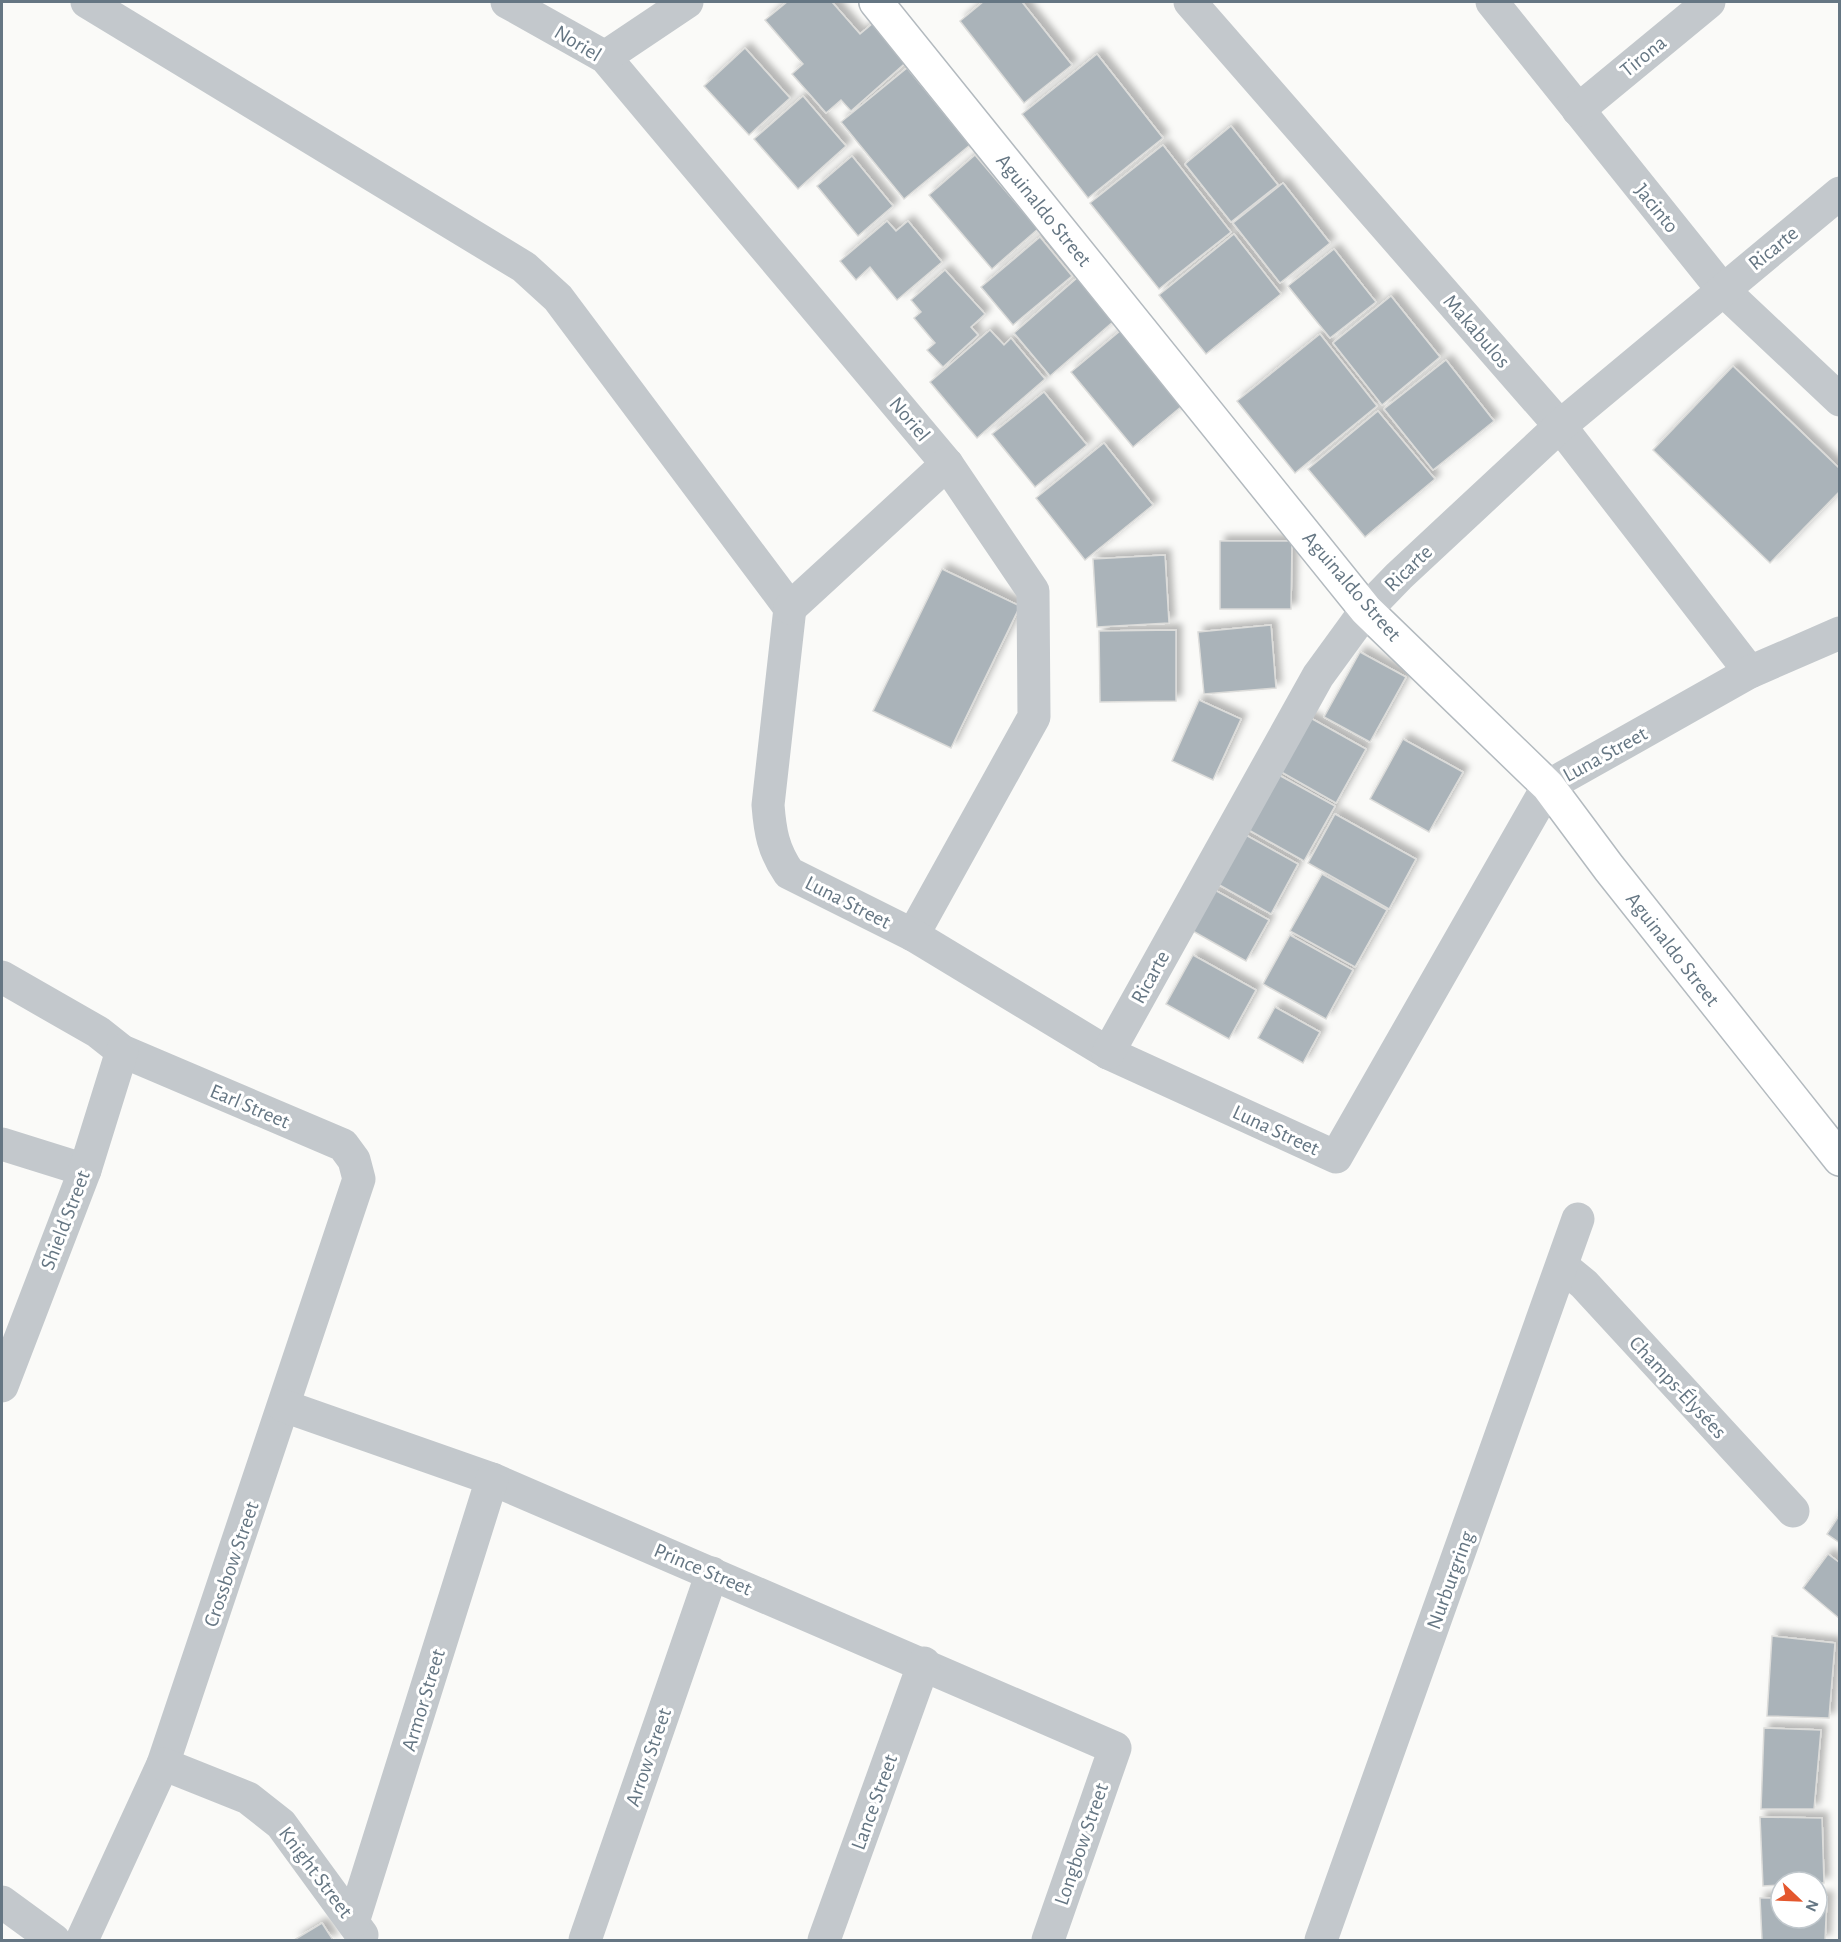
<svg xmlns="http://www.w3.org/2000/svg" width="1841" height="1942" font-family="'Alegreya Sans',sans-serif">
<defs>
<filter id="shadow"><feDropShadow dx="5.5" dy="-5.5" stdDeviation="3" flood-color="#0004"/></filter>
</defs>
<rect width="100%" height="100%" fill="#fafaf8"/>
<g fill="#aab3b9" stroke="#dcdcda" stroke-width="1.5" filter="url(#shadow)">
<polygon points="787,2 832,2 860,34 878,19 911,58 851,111 841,100 826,113 792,74 803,64 765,20"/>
<polygon points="983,2 1022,2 1072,65 1024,103 960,21"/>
<polygon points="745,48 790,98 749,135 704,86"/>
<polygon points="1097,54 1163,138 1088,198 1022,114"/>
<polygon points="907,68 970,145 904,199 841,122"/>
<polygon points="803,96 846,146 798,189 754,139"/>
<polygon points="1231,126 1278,185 1231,222 1185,164"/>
<polygon points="1163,145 1231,232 1159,289 1090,203"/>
<polygon points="975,155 1038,229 992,269 929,195"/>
<polygon points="852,156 893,206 858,236 817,186"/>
<polygon points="1283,183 1330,243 1280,283 1233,223"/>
<polygon points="887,221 896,231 908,221 942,262 897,300 870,267 856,280 840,261"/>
<polygon points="1234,234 1281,294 1206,354 1159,295"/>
<polygon points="1040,237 1072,276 1013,325 981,287"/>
<polygon points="1334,249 1376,302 1330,338 1288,286"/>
<polygon points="945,270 985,314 971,327 978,335 943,367 927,350 935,343 914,318 921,312 911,300"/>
<polygon points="1077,278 1114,321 1050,376 1014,333"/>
<polygon points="1391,296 1440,357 1382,405 1333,343"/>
<polygon points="990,330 1004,345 1011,338 1045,379 977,438 930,382"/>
<polygon points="1120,331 1182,406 1133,447 1071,372"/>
<polygon points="1320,334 1377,406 1295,473 1237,401"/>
<polygon points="1446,360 1494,421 1433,470 1384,409"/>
<polygon points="1733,366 1840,469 1840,491 1770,563 1653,450"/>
<polygon points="1044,392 1087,445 1035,487 992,434"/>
<polygon points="1378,411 1435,479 1365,537 1308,469"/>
<polygon points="1104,443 1153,505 1085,560 1036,498"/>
<polygon points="1220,541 1292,541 1291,609 1220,609"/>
<polygon points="1165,555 1169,623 1097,627 1093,559"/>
<polygon points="942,569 1020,606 951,748 873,711"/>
<polygon points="1271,625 1276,688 1204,694 1198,632"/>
<polygon points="1176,630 1176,701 1100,702 1099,631"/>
<polygon points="1360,652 1406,677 1370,742 1324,717"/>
<polygon points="1199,700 1241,719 1213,780 1172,761"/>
<polygon points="1307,716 1366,749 1336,803 1276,769"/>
<polygon points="1403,739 1463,772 1429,832 1370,799"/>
<polygon points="1268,769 1335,806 1304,861 1238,824"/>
<polygon points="1335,814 1416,859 1389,909 1308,863"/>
<polygon points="1235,829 1298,864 1271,914 1207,878"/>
<polygon points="1322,874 1387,910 1355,967 1290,931"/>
<polygon points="1213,889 1269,920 1246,961 1191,930"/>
<polygon points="1290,935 1353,970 1326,1019 1263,984"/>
<polygon points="1193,955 1256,990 1229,1039 1166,1004"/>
<polygon points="1275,1007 1320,1032 1303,1063 1258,1038"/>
<polygon points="1840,1514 1840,1543 1827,1534"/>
<polygon points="1828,1554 1840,1563 1840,1619 1803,1588"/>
<polygon points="1772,1636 1835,1643 1829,1718 1767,1716"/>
<polygon points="1764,1728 1821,1730 1814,1809 1761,1809"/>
<polygon points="1760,1817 1822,1818 1824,1883 1781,1882 1781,1885 1763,1886"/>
<polygon points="1817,1897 1827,1897 1825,1940 1762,1940 1760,1898 1781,1898 1781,1918 1817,1918"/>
<polygon points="322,1923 333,1940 294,1940"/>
</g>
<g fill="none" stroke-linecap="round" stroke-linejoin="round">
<g stroke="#b3babf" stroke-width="36">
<polyline id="secondary" points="876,2 1366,610 1548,786 1609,868 1840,1159"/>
</g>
<g stroke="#c3c8cc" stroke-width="33">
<polyline points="87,2 524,267 558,298 790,608"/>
<polyline points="507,2 605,57 947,464 1033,591 1034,717 913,935"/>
<polyline points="1190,2 1560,426 1750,672"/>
<polyline points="1492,2 1722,289 1840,400"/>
<polyline points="605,57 687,2"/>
<polyline points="1578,110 1709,2"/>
<path d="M790 608 768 805C770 831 773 850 789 873L913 935 1108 1053 1336 1157 1548 786 1750 672 1840 633"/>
<polyline points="790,608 947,464"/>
<polyline points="2,977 98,1032 122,1051 343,1145 354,1160 359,1179 163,1764 82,1940"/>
<polyline points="1108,1053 1318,676 1366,610 1399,576 1560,426 1840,193"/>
<polyline points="2,1144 85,1170"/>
<polyline points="1562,1266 1584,1284 1793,1511"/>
<polyline points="2,1386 85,1170 122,1051"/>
<polyline points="284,1406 492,1479 1115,1748 1048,1940"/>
<polyline points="163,1764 248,1798 281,1824 362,1935"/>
<polyline points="2,1902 54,1940"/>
<polyline points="353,1922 492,1479"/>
<polyline points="585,1940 712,1573"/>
<polyline points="824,1940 924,1663"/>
<polyline points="1321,1940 1578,1219"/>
</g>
<use href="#secondary" stroke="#fff" stroke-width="33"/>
</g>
<g text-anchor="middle" stroke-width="6" stroke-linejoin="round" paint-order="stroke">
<g font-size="21" fill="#657683" stroke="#fff">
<text transform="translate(578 43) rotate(31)" y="7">Noriel</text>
<text transform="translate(1643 56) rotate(-39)" y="7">Tirona</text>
<text transform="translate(1657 208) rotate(51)" y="7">Jacinto</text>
<text transform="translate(1044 210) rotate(51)" y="7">Aguinaldo Street</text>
<text transform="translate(1773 248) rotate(-39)" y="7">Ricarte</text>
<text transform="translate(1477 331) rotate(49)" y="7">Makabulos</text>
<text transform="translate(910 419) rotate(50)" y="7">Noriel</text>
<text transform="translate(1408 568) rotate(-44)" y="7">Ricarte</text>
<text transform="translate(1352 586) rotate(49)" y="7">Aguinaldo Street</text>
<text transform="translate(1605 754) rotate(-29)" y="7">Luna Street</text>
<text transform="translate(848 902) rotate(27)" y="7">Luna Street</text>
<text transform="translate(1673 949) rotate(52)" y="7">Aguinaldo Street</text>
<text transform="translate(1150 977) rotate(-61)" y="7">Ricarte</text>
<text transform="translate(250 1106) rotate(23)" y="7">Earl Street</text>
<text transform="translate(1276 1130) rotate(25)" y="7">Luna Street</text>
<text transform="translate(65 1220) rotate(-69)" y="7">Shield Street</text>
<text transform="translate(1678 1387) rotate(47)" y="7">Champs-Élysées</text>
<text transform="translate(231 1564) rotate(-71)" y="7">Crossbow Street</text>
<text transform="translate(703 1569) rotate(23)" y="7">Prince Street</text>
<text transform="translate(1450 1580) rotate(-70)" y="7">Nurburgring</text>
<text transform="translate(423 1700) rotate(-73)" y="7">Armor Street</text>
<text transform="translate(648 1757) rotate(-71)" y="7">Arrow Street</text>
<text transform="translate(874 1802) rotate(-70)" y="7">Lance Street</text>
<text transform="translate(1081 1844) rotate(-71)" y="7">Longbow Street</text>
<text transform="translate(316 1872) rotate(53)" y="7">Knight Street</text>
</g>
</g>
<rect width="1841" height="1942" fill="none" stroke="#657683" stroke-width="6"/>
<g transform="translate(1799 1900) rotate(113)"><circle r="28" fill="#ffffff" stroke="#c1c8cd" stroke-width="1.5"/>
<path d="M0-4.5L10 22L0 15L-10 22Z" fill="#e4572e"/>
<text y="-9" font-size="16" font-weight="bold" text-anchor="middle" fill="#657683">N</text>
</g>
</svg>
